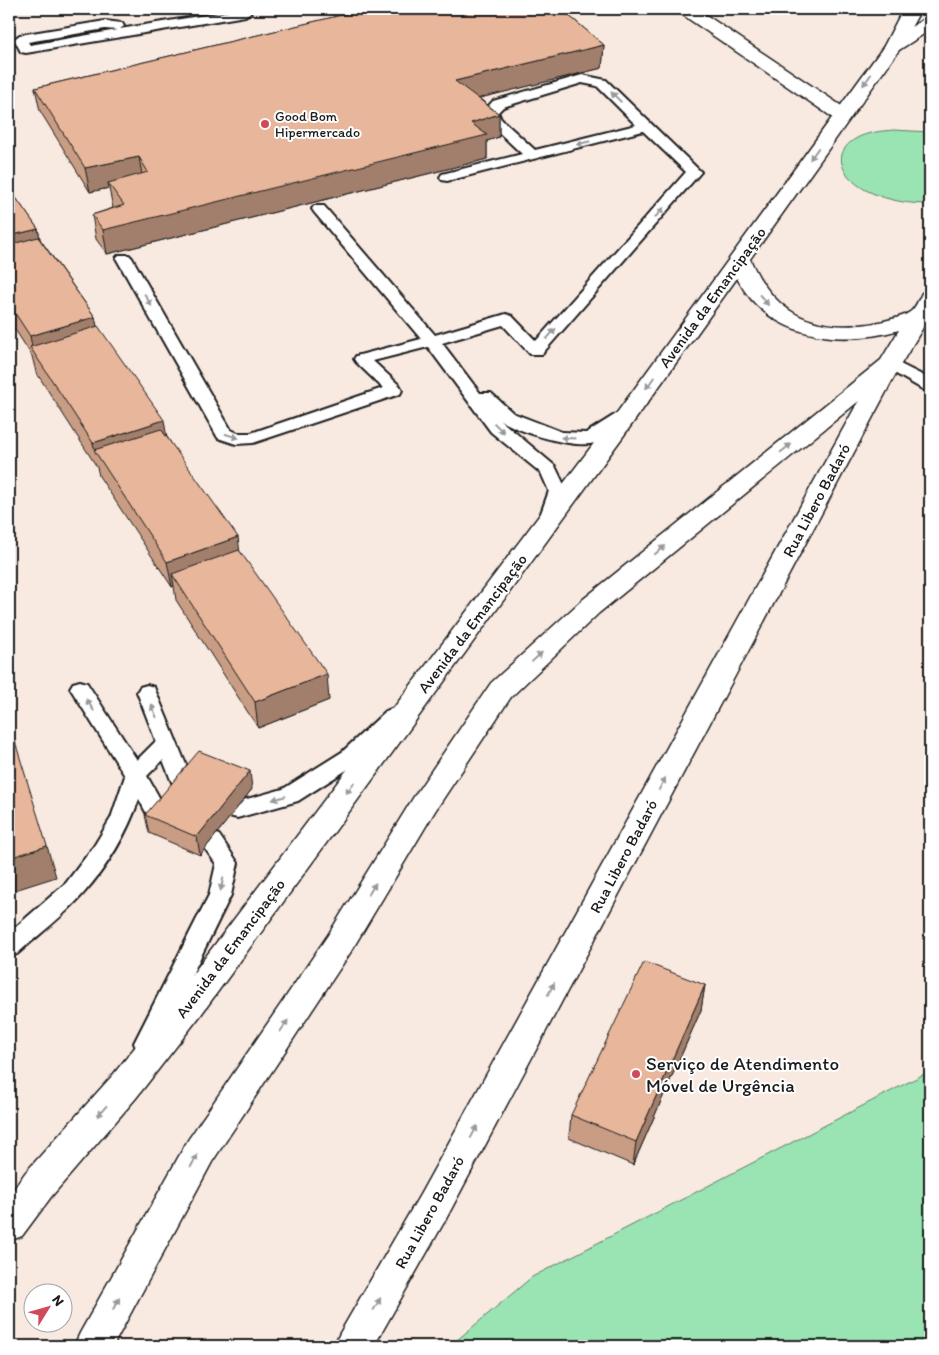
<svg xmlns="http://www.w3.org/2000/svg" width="939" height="1355" font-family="Itim,sans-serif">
<rect width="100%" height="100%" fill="#f8e9e1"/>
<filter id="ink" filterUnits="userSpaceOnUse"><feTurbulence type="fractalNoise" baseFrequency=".02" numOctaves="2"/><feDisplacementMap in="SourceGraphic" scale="10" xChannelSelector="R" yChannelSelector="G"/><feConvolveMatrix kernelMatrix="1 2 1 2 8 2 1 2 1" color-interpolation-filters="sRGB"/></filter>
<g filter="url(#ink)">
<g fill="#9ae3b2" stroke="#5b8067">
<path d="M894 130 930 132V204C910 204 889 201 870 192 847 182 826 155 857 138 868 132 882 131 894 130Z"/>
<polygon points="930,1071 930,1346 450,1346 532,1277"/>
</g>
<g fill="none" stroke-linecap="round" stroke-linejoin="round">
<g stroke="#1c1c1c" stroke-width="4">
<g id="service">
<path d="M242 9H249L251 12 245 16 26 53 21 52 14 39 20 35 105 21 122 23 124 26 120 29ZM105 29 117 30 30 45 28 42Z"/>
<path d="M582 75 606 80 701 172 542 354H530L503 325 442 343 480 393H491L513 413 562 432 586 433 621 411 627 410 633 411 636 415 633 419 595 443C573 449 518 432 499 419L555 466 567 491 555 520 549 522 543 520 540 516 549 491 541 473 491 432 428 347 373 361 400 386 402 390 400 394 253 443 236 444 218 438 116 258 119 255H129L132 258 231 430 238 433H251L383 388 356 362 354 359 356 356 421 339 314 212 312 209 314 206H324L435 335 506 314 512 316 536 341 686 172 643 131 447 181 442 180 440 177 442 174 522 154 490 124 484 111 493 101ZM582 83 597 86 636 125 535 150 501 119 498 112 503 107Z"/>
<polygon points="890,359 930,379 930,391 924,390 884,367 882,364 884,361"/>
<path d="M80 681 87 683 137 760 156 741 137 692 140 687 147 685 154 687 196 789 193 795 185 797 177 795 163 760 147 776 172 820 169 826 161 828 153 826 139 799C127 834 107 867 83 894 64 916 38 935 17 954L9 957V933L66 883 94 846 111 818 125 776 70 688 73 683Z"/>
<polygon points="393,708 400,711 403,716 400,721 356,764 298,801 237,818 229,816 226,810 229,804 283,789 342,752 386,711"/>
<polygon points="211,832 219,835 238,863 231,895 155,1050 146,1053 137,1050 134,1043 209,895 216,864 200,841 203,835"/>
</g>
</g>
<g stroke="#1c1c1c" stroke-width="3">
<g id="minor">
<polygon points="677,9 697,9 849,111 851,115 849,119 842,121 835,119 680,13"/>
<polygon points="890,357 898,359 901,364 447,1217 374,1346 334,1346 340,1333 421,1193 879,364 882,359"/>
</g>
</g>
<g stroke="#1c1c1c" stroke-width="3">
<polygon id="tertiary" points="903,9 921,9 899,50 893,51 887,50 884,46"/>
</g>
<g stroke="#1c1c1c" stroke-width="3">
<path id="primary" d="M930 18V30L899 50 750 259C773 313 812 332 869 324 879 322 902 318 910 312 915 309 919 299 922 293L930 292V316L901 364 898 369 599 613 511 697 435 811 350 953 212 1162 113 1346H74L80 1333 188 1140 328 935 415 795 491 683 581 601 881 360 899 330C840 347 768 338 737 278L635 420 200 1016 136 1098 51 1197 22 1236 9 1241V1196L25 1173 112 1076 176 996 619 410 887 42 924 19Z"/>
</g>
<use href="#service" fill="#fff" fill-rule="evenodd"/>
<use href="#minor" fill="#fff" fill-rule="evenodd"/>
<use href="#tertiary" fill="#fff" fill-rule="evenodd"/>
<use href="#primary" fill="#fff" fill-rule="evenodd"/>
</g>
<g fill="#c89d84" stroke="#1c1c1c">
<polygon points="328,9 561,9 604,45 602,68 479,98 499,114 499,137 487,141 487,159 107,254 96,239 92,215 113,208 109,188 90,192 40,111 35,88 334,17"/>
<polygon points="9,188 38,229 40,239 95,317 97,327 239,550 329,700 258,728 176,600 174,586 172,587 99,476 97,467 36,372 32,356 9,320"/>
<polygon points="252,789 200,855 149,833 145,815"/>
<polygon points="705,985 701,1010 633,1165 569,1138 571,1115"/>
</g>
<g fill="#a27f6c" stroke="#1c1c1c">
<polygon points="604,45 602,68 456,104 455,81"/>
<polygon points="499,114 499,137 487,141 487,159 107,254 103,230 471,123"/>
<polygon points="139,157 143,181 108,183 109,188 90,192 85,168"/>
<polygon points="38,229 43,253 9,262 9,236"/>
<polygon points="95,317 100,341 33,352 30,336"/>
<polygon points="164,420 168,445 95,451 93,443"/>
<polygon points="238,537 241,562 172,574 174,586 172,587 167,562"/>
<polygon points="327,674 329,700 258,728 255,702"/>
<polygon points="250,771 252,789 200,855 197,837"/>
<polygon points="47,846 56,877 9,892 9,858"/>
<polygon points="705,985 701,1010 633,1165 636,1142"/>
</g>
<g fill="#e8b69a" stroke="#1c1c1c">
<polygon points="342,9 561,9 604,45 455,81 499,114 471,123 487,135 103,230 92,215 124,205 108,183 148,172 139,157 85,168 35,88 346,14"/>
<polygon points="9,188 38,229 9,236"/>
<polygon points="38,237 95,317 30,336 9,304 9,245"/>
<polygon points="98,326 164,420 93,443 30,347"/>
<polygon points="161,429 238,537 167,562 94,450"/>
<polygon points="239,550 327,674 255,702 172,574"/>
<polygon points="9,722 47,846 9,858"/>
<polygon points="199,751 250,771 197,837 145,815"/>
<polygon points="644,962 705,985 636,1142 571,1115"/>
</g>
<defs><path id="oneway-solid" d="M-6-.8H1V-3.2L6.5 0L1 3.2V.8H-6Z" transform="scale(1.25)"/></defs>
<g fill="#999">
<use href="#oneway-solid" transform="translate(867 80) rotate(126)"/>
<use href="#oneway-solid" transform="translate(616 97) rotate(-136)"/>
<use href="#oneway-solid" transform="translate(583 143) rotate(167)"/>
<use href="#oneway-solid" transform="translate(814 154) rotate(126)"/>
<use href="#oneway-solid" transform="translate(659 213) rotate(-48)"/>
<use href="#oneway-solid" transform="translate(148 300) rotate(60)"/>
<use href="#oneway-solid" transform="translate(764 300) rotate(49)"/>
<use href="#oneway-solid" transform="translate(551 334) rotate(-49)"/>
<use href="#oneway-solid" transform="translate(650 383) rotate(126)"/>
<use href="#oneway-solid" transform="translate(499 428) rotate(45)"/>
<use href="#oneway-solid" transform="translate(232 436) rotate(17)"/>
<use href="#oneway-solid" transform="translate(568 438) rotate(-176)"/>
<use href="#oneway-solid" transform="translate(786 448) rotate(-39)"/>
<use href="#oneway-solid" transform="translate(660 550) rotate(-39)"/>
<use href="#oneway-solid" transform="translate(537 657) rotate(-43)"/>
<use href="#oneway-solid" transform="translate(90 705) rotate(-123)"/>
<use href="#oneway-solid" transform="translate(154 711) rotate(-112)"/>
<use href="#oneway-solid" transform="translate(662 784) rotate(-62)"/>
<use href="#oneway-solid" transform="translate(350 788) rotate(127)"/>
<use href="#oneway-solid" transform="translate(279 798) rotate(164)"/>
<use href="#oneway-solid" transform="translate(222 884) rotate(102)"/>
<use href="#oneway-solid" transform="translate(372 889) rotate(-58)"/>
<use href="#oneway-solid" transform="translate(551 989) rotate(-62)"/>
<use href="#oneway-solid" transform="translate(284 1026) rotate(-56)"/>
<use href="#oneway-solid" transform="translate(102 1111) rotate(131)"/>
<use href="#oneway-solid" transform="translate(474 1132) rotate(-62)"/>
<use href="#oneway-solid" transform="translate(194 1161) rotate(-61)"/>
<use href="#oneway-solid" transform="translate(116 1304) rotate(-61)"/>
<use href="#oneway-solid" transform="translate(377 1304) rotate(-60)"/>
</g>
</g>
<g fill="#d1495b" stroke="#fff" stroke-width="2">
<circle cx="265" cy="124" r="5"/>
<circle cx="636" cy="1074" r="5"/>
</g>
<g text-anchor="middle" stroke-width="4" stroke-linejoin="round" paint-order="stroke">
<g font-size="14" fill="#1c1c1c" stroke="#fff" text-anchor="start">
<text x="275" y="121">Good Bom<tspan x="275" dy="16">Hipermercado</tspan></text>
</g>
<g font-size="16" fill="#1c1c1c" stroke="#fff">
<text transform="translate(712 297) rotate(-54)" y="6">Avenida da Emancipação</text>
<text transform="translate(816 500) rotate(-62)" y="6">Rua Libero Badaró</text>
<text transform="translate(472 623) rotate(-53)" y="6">Avenida da Emancipação</text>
<text transform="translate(623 856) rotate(-62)" y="6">Rua Libero Badaró</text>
<text transform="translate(230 948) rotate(-53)" y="6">Avenida da Emancipação</text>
<text transform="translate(429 1212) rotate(-61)" y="6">Rua Libero Badaró</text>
</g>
<g font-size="19" fill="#1c1c1c" stroke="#fff" text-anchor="start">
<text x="646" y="1070">Serviço de Atendimento<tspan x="646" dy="22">Móvel de Urgência</tspan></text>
</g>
</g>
<rect width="939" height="1355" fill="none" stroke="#fff" stroke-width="30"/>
<rect x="15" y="15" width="909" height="1325" fill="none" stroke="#1c1c1c" stroke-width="2" filter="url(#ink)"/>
<g transform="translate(48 1308) rotate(53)"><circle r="24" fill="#ffffff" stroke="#a4a4a4"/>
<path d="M0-4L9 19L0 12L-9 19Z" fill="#d1495b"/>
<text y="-8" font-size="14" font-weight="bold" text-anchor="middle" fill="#1c1c1c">N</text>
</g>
</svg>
